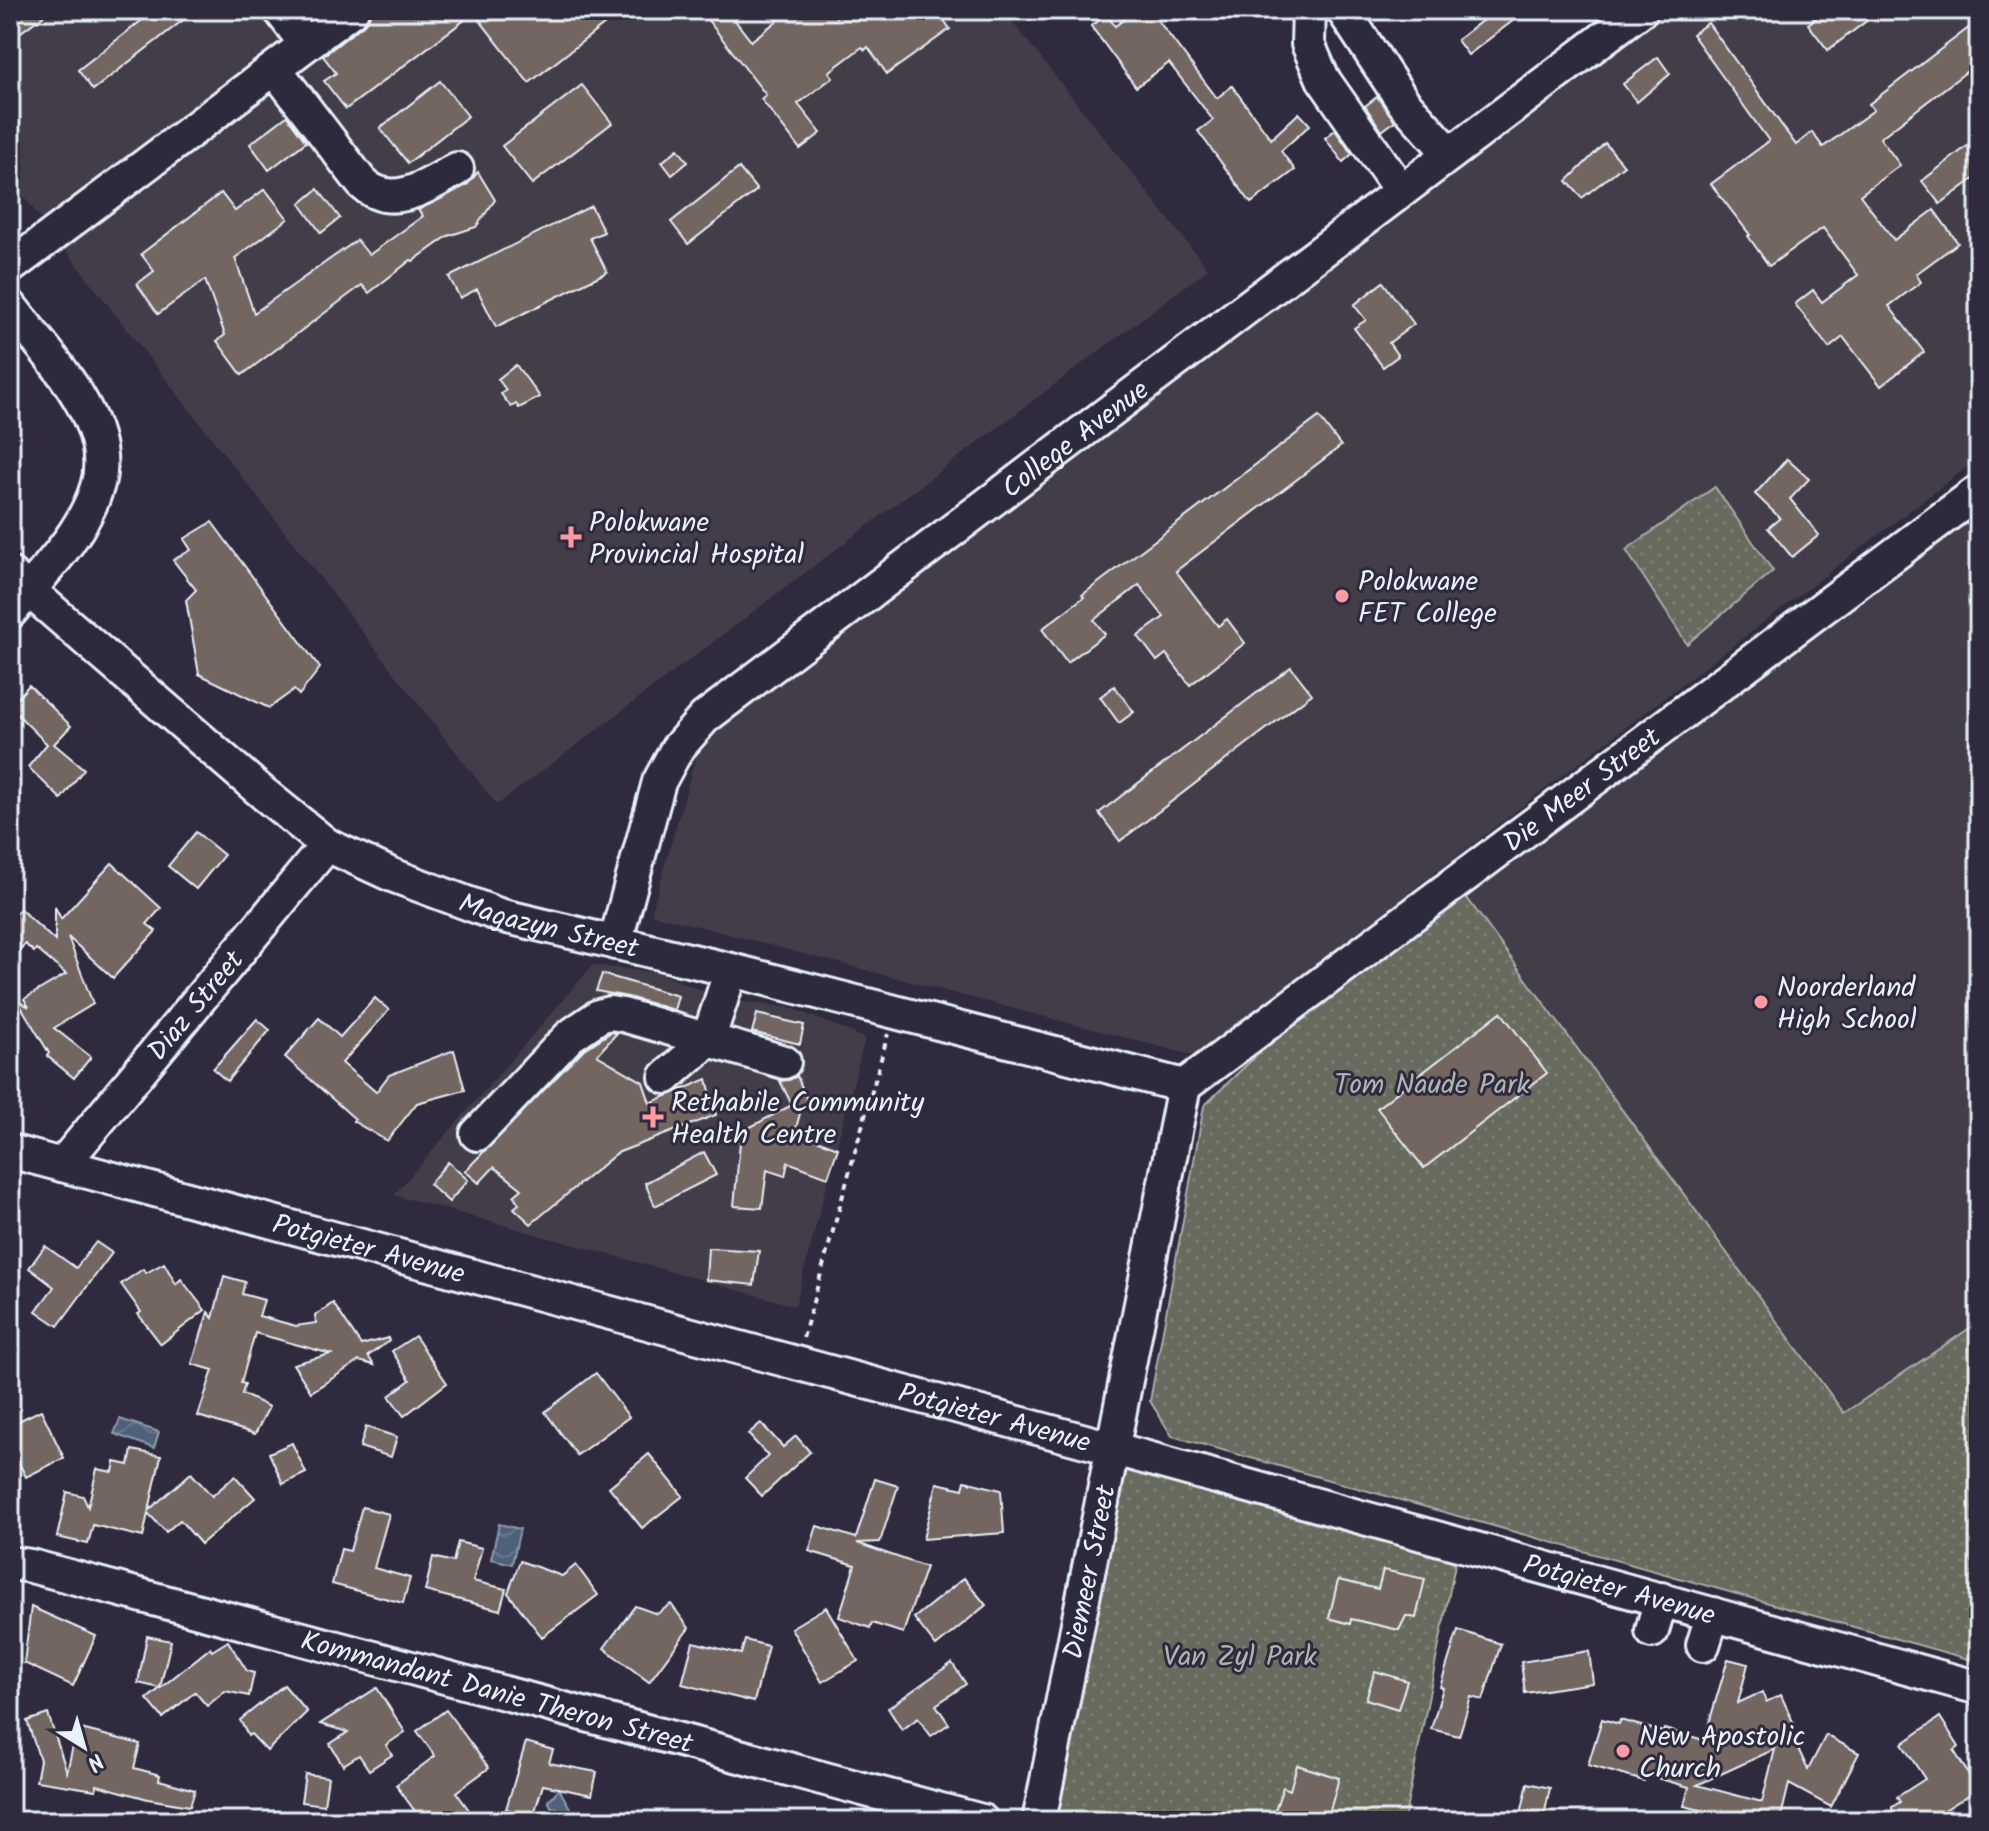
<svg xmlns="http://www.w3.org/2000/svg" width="1989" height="1831" font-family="Kalam,sans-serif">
<defs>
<pattern id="grass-dots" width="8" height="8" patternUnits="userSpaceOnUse" patternTransform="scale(2)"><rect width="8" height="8" fill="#676b5d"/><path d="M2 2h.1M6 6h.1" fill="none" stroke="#7d8175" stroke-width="1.8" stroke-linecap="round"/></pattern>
<pattern id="water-waves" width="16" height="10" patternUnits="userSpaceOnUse" patternTransform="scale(2)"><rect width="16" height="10" fill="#50617a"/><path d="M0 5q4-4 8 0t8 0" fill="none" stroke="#69788e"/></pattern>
</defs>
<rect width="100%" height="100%" fill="#2f2a3d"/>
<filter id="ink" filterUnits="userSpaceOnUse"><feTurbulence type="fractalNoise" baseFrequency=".0125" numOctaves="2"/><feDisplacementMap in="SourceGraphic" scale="16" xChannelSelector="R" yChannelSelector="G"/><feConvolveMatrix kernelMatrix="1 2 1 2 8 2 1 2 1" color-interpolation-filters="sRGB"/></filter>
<g filter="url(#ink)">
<g fill="#433c48">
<polygon points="10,10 1003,10 1208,269 497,805 10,179"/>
<polygon points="1665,10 1979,10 1979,458 1195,1056 651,914 702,735"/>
<polygon points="1979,506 1979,1322 1844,1413 1456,883"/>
<polygon points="593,965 659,973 722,999 792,1008 865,1038 795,1306 394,1195"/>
</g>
<g fill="url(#grass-dots)" stroke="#a8aeaa" stroke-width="2">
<polygon points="1715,487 1773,571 1687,644 1626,550"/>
<polygon points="1456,883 1844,1413 1979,1322 1979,1662 1172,1436 1150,1401 1204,1106 1244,1067"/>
<polygon points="1111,1448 1459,1544 1404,1821 1039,1821"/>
</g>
<g fill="url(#water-waves)" stroke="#8d9bac" stroke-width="2">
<polygon points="120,1419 159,1432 154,1448 114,1434"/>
<polygon points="499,1524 520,1529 512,1564 491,1559"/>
<polygon points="559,1789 574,1815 559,1821 548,1801"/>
</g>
<g fill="#736561" stroke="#e8f1f8" stroke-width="2" fill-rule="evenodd">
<polygon points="10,10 51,10 10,40"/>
<polygon points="155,10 196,10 93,90 78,70"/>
<polygon points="371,10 623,10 529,83 474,13 346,109 324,81 336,73 323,56 363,25 369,18"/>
<polygon points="700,10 727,10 751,41 791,10 831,10 836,17 846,10 937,10 950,29 887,74 868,47 865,50 862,47 829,72 833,77 798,104 821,133 800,149 761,99 766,95"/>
<polygon points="1137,10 1150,10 1217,98 1232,86 1271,139 1299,113 1310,125 1281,151 1295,170 1251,203 1198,131 1213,120 1169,63 1136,87 1091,26 1107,15 1115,26"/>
<polygon points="1496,10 1527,10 1468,55 1457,40"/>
<polygon points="1827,10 1881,10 1828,50 1808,24"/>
<polygon points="1979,20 1979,62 1880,138 1900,165 1860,195 1894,240 1934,210 1958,243 1916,274 1921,282 1889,306 1924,352 1881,386 1843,337 1829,348 1795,304 1813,290 1822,302 1858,275 1823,228 1769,266 1748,236 1750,235 1711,184 1769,141 1692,34 1708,23 1796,145 1812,132 1823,147 1874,110 1869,104"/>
<polygon points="1658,57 1670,74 1637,102 1623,84"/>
<polygon points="440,81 468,116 408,163 380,128"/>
<polygon points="582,85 612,123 532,184 502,146"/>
<polygon points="1377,97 1395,121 1382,131 1365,106"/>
<polygon points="287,116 306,142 269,170 250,144"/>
<polygon points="1335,130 1352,154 1343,162 1325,138"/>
<polygon points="1979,137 1979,175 1940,204 1922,181"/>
<polygon points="1605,143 1624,165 1582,198 1567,181"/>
<polygon points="678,149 688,162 672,175 662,162"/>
<polygon points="739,168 757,190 688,244 671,222"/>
<polygon points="478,172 495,200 476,227 448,236 413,261 411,260 369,293 362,285 242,375 217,341 225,335 205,280 158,314 137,284 154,271 141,254 221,193 235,211 265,189 288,219 235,258 254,313 357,240 369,255 423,216 418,210 467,185"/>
<polygon points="318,189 340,218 321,233 300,204"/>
<polygon points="591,206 604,232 590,238 607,272 496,327 477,289 460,298 449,277"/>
<polygon points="1383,282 1414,324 1389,343 1398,356 1383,367 1354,328 1366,320 1354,305"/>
<polygon points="516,365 540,397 519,408 516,404 511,407 501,394 506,390 498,379"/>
<polygon points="1319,417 1341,446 1176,571 1218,626 1227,619 1245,643 1190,685 1166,654 1157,661 1138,636 1164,617 1139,585 1094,620 1105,634 1067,663 1042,629 1084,597 1082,595"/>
<polygon points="1787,459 1809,479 1790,499 1819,535 1792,557 1768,528 1780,518 1755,494"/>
<polygon points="212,522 320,668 299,695 294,690 269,708 199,674 186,600 196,590 173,560 191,550 184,539"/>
<polygon points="1291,667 1312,694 1120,841 1099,813"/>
<polygon points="29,685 71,726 54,744 84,769 61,799 28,767 47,744 10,707"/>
<polygon points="1114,686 1134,712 1119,723 1100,697"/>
<polygon points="196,832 224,855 196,889 168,866"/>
<polygon points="112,863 161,908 147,924 156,931 113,978 68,937 93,1004 54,1028 91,1057 74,1078 47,1056 49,1053 17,1000 29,1007 24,999 66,974 36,949 34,952 25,944 10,960 10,919 20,909 55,941 55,907 61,919"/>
<polygon points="602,974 678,996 674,1010 628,997 596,991"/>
<polygon points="375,998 389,1010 342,1063 376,1092 389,1075 454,1050 465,1090 417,1103 387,1141 353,1121 355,1119 285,1057 319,1018 340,1037"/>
<polygon points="1501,1012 1547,1073 1424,1168 1377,1108"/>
<polygon points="757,1014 804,1025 800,1044 752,1032"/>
<polygon points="257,1019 270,1030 227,1081 213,1069"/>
<polygon points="611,1032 617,1033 597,1055 643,1082 650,1103 707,1079 716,1115 617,1153 531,1224 514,1208 519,1204 514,1196 522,1189 494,1167 479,1183 465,1171 582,1051"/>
<polygon points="797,1076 809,1104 802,1106 795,1132 838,1148 828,1177 788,1162 785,1176 767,1170 762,1208 734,1206 741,1132 792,1105 780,1081 789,1080"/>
<polygon points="704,1152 716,1175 655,1206 645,1183"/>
<polygon points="448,1162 468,1180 449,1202 429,1184"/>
<polygon points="96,1242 112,1253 58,1326 36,1311 54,1287 29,1268 45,1246 76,1268"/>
<polygon points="708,1248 759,1251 754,1285 706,1280"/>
<polygon points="164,1263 176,1284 181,1279 205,1310 161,1344 138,1314 141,1312 121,1284 143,1269 146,1273"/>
<polygon points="224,1276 245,1282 242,1294 264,1300 259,1316 296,1326 316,1323 315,1316 333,1303 361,1345 388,1338 389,1341 368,1356 374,1365 359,1361 311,1392 293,1364 331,1354 255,1333 241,1383 245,1384 242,1394 269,1407 255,1434 198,1416 213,1370 192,1364 208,1312 213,1318"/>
<polygon points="415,1336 447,1383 404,1416 389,1396 410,1380 392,1351"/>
<polygon points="596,1373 629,1417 577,1455 545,1412"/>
<polygon points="41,1410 64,1458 26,1477 10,1446 10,1425"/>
<polygon points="761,1423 783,1447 796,1436 810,1452 762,1496 745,1478 768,1456 748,1434"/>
<polygon points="366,1427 397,1437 391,1457 360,1447"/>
<polygon points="292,1443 306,1473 283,1484 269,1453"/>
<polygon points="132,1450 161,1456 149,1510 191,1473 212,1496 235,1476 255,1498 201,1544 180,1520 166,1532 148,1513 143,1537 93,1525 88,1544 57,1537 67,1492 83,1496 88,1507 97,1469 113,1472 115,1462 129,1465"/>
<polygon points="649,1454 683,1496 642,1528 609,1487"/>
<polygon points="875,1479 898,1486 880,1542 857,1543 926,1567 903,1633 872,1623 870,1628 839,1617 855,1565 809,1551 817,1526 856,1538"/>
<polygon points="965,1481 1001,1490 1004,1533 923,1539 937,1483 963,1489"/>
<polygon points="362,1507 389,1514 374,1568 410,1578 403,1603 332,1584 341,1549 350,1551"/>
<polygon points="458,1542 482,1548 473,1581 506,1589 500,1610 425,1591 433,1557 453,1562"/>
<polygon points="520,1561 562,1576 576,1565 598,1595 542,1637 508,1593"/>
<polygon points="1383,1570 1425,1579 1416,1618 1406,1616 1399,1630 1351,1619 1350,1624 1329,1618 1338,1580 1378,1589"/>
<polygon points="964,1578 986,1605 936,1646 914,1618"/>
<polygon points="671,1604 689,1628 649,1682 604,1648 635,1606 657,1614"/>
<polygon points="31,1607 96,1636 73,1686 24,1663"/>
<polygon points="826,1607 858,1661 822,1682 791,1628"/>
<polygon points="1458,1630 1501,1644 1483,1700 1471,1697 1459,1736 1431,1729 1443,1688 1440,1687"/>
<polygon points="147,1636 171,1641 160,1688 138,1683"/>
<polygon points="745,1640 768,1646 754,1702 682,1684 693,1642 741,1654"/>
<polygon points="228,1641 247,1671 254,1673 249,1696 225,1691 207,1706 195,1692 163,1718 147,1699 210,1648 212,1651"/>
<polygon points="1589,1651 1593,1683 1525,1693 1521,1662"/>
<path d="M1728 1659 1748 1664 1738 1703 1762 1692 1766 1702 1781 1695 1794 1724 1788 1727 1808 1770 1826 1735 1859 1753 1831 1807 1789 1784 1780 1821H1746L1684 1806 1689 1787 1646 1775 1644 1781 1588 1765 1602 1719 1619 1724 1620 1720 1663 1732 1664 1729 1704 1740ZM1775 1749 1762 1802 1697 1785Z"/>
<polygon points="952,1663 966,1684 936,1705 949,1724 931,1736 918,1718 902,1730 888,1708"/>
<polygon points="1375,1671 1407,1681 1398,1709 1366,1699"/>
<polygon points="284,1685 307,1712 267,1751 251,1734 248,1736 240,1720"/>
<polygon points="377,1688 405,1732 386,1745 392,1755 369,1770 359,1755 343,1765 330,1744 348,1732 320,1724"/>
<polygon points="446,1710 489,1768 456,1792 477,1821 422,1821 396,1785 435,1756 417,1731"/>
<polygon points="48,1714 67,1772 77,1728 140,1744 134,1768 160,1775 159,1780 195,1790 190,1806 148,1799 97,1785 96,1790 36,1781 40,1760 27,1721"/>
<polygon points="1940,1717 1959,1747 1954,1751 1978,1789 1927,1821 1894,1821 1892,1807 1900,1802 1897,1797 1925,1779 1902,1744"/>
<polygon points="526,1742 553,1750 549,1763 597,1772 592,1795 543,1785 533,1817 506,1809"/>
<polygon points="1297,1765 1339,1778 1327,1821 1297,1821 1274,1813 1283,1787 1290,1790"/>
<polygon points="305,1774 328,1777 324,1805 301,1802"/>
<polygon points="1528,1783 1550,1788 1543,1821 1520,1818"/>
</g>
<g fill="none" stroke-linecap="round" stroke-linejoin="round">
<g stroke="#e8f1f8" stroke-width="38">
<g id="minor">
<polyline points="280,10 306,44"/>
<polyline points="1309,10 1308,44 1323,79 1401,191"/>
<polyline points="1343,10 1404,103 1450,154"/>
<path d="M275 69 362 183C392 211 427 186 457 169"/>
<polyline points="10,267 352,10"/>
<path d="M10 306C45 352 117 423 97 487 83 534 41 575 10 612"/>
<path id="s1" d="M10 574 264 794 327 845 392 875 499 915 731 970 1184 1086"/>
<path id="s2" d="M615 943 659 782 677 749 704 718 1641 10"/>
<polyline points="666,1077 708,1040 731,970"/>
<path id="s3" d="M1184 1086 1979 491"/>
<polyline points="477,1134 570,1036 599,1016 610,1013 623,1015 784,1062"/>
<path id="s4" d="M10 1151 1111 1448 1979 1688"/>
<path id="s5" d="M62 1165 327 845"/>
<path id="s6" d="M10 1563 31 1566 982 1821"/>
<polyline points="1652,1631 1661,1599"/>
<polyline points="1703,1645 1713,1614"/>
<path id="s7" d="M1039 1821 1184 1086"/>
</g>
</g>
<polyline stroke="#e8f1f8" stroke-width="4" stroke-dasharray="6 6" stroke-linecap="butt" points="803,1338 888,1034"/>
<use href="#minor" stroke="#2f2a3d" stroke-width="32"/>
</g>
</g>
<g fill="#ff9aa2" stroke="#2f2a3d" stroke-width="3">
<path d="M567 525h8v8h8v8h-8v8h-8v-8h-8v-8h8z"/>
<circle cx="1342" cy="596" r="8"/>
<circle cx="1761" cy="1002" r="8"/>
<path d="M649 1105h8v8h8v8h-8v8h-8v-8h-8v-8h8z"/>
<circle cx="1623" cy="1751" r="8"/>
</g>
<g text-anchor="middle" stroke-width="6" stroke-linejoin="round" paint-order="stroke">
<g font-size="28" fill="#e8f1f8" stroke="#2f2a3d">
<text dy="10" stroke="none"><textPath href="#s2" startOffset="710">College Avenue</textPath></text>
<text dy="10" stroke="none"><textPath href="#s3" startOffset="496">Die Meer Street</textPath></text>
<text dy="10" stroke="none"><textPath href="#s1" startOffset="654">Magazyn Street</textPath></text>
<text dy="10" stroke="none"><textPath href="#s5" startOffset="208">Diaz Street</textPath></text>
<text dy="10" stroke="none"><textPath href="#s4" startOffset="372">Potgieter Avenue</textPath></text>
<text dy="10" stroke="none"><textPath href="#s4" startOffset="1020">Potgieter Avenue</textPath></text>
<text dy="10" stroke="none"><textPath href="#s7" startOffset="254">Diemeer Street</textPath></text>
<text dy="10" stroke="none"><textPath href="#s4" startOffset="1668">Potgieter Avenue</textPath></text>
<text dy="10" stroke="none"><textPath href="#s6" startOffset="504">Kommandant Danie Theron Street</textPath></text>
</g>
<g font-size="28" fill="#e8f1f8" stroke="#2f2a3d" text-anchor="start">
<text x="589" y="531">Polokwane<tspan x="589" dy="32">Provincial Hospital</tspan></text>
<text x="1358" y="590">Polokwane<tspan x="1358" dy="32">FET College</tspan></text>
<text x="1777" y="996">Noorderland<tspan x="1777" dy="32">High School</tspan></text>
<text x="671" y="1111">Rethabile Community<tspan x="671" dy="32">Health Centre</tspan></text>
<text x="1639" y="1745">New Apostolic<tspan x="1639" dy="32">Church</tspan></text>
</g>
<g font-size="28" fill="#aeb5b2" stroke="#2f2a3d">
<text x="1432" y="1093">Tom Naude Park</text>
<text x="1240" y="1665">Van Zyl Park</text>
</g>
</g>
<rect width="1989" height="1831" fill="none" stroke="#2f2a3d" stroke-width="40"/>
<rect x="20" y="20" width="1949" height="1791" fill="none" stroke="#e8f1f8" stroke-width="3" filter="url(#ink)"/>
<g transform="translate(84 1747) rotate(143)" stroke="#2f2a3d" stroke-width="6" paint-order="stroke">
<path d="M0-6L14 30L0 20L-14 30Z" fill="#e8f1f8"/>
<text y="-12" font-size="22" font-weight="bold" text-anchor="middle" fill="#e8f1f8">N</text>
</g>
</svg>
